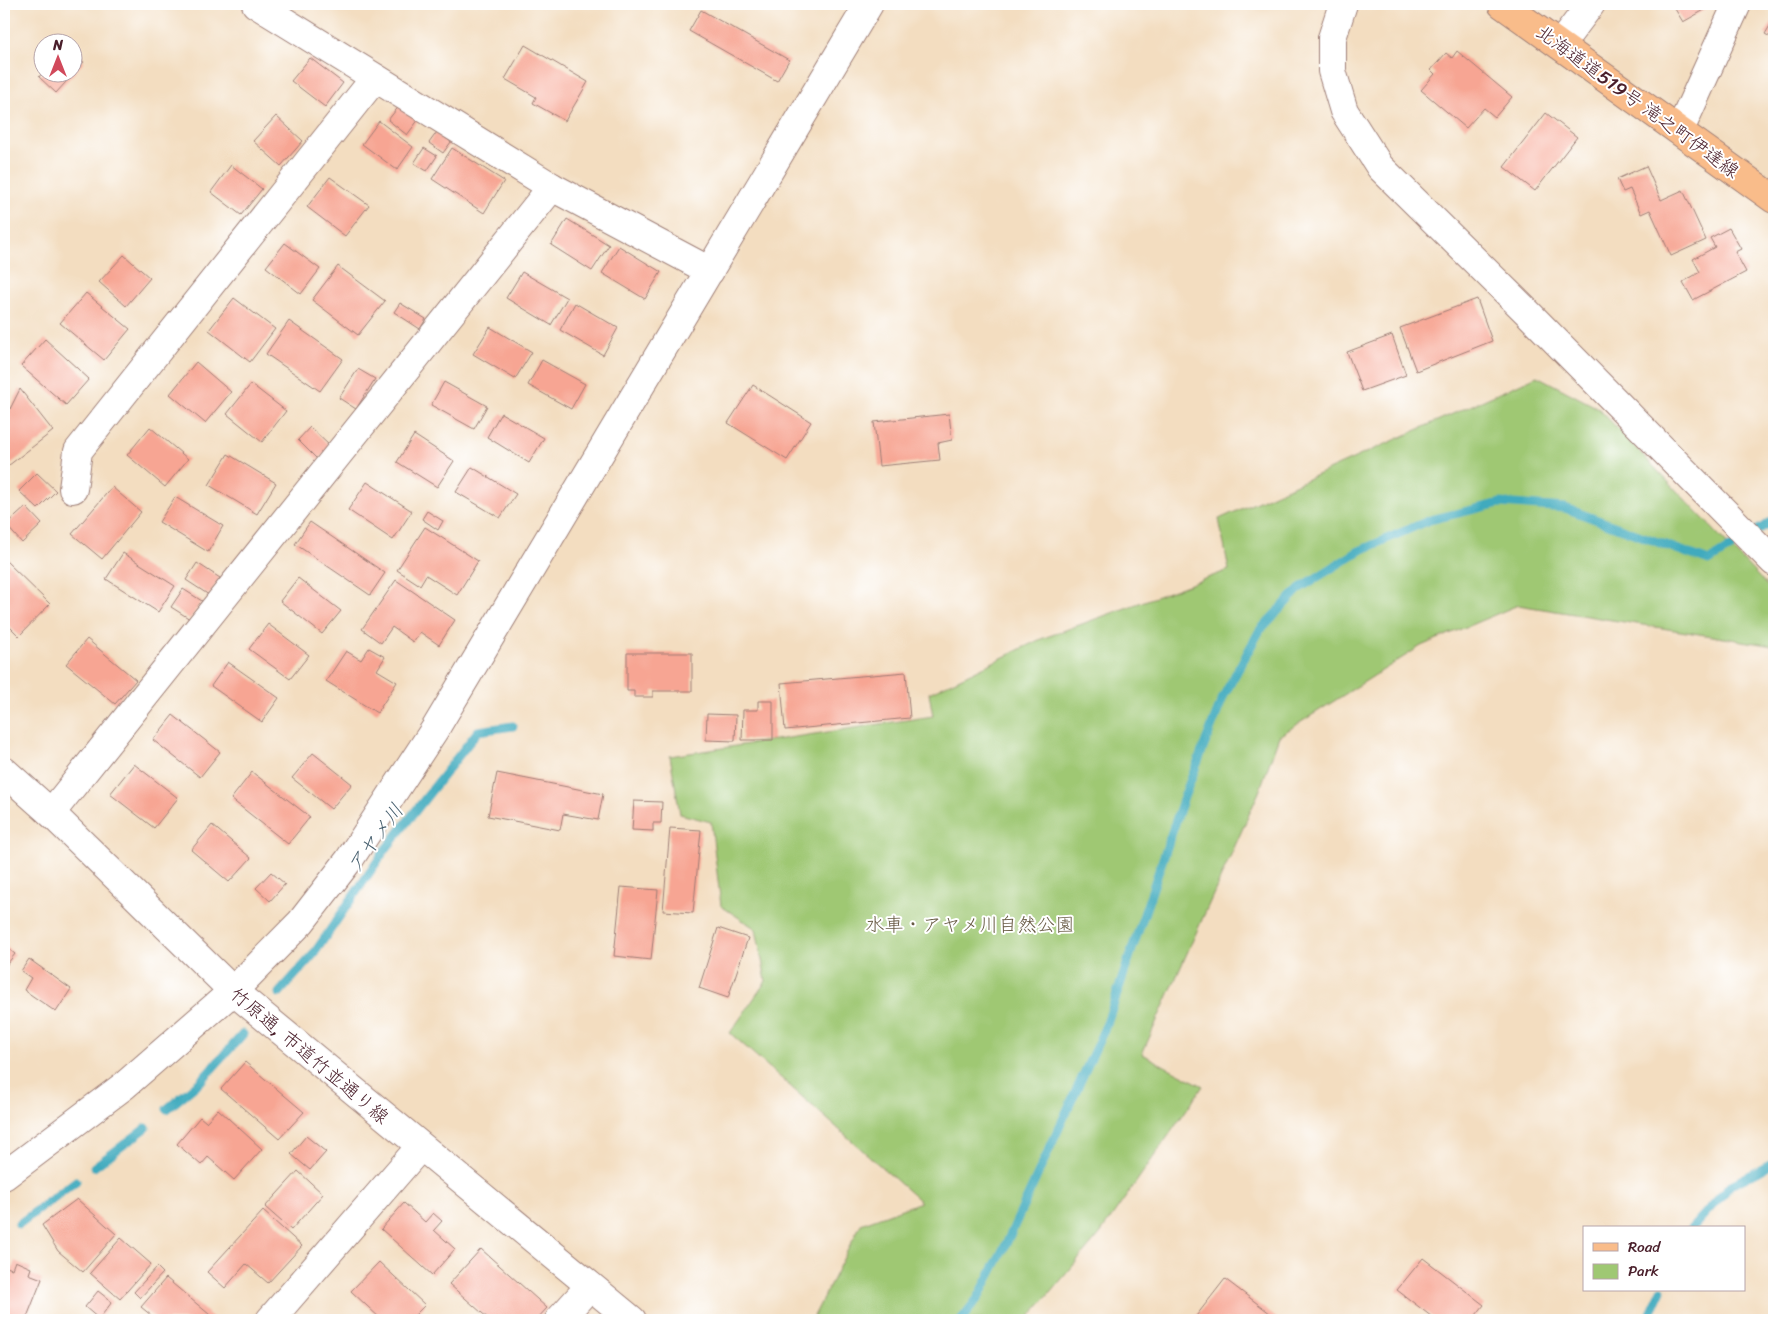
<svg xmlns="http://www.w3.org/2000/svg" width="1778" height="1324" font-family="Sriracha,'Klee One',sans-serif">
<rect width="100%" height="100%" fill="#fff"/>
<filter id="ink" filterUnits="userSpaceOnUse"><feTurbulence type="fractalNoise" baseFrequency=".02" numOctaves="2"/><feDisplacementMap in="SourceGraphic" scale="10" xChannelSelector="R" yChannelSelector="G"/><feConvolveMatrix kernelMatrix="1 2 1 2 8 2 1 2 1" color-interpolation-filters="sRGB"/></filter>
<filter id="wash" filterUnits="userSpaceOnUse"><feTurbulence type="fractalNoise" baseFrequency=".0096" numOctaves="4" result="noise"/><feDisplacementMap in="SourceGraphic" scale="20" xChannelSelector="R" yChannelSelector="G"/><feGaussianBlur stdDeviation="1.12" result="paint"/><feColorMatrix in="noise" values="0 0 0 0 0 0 0 0 0 0 0 0 0 0 0 0 0 1.4 0 .05"/><feComposite in="paint" operator="in"/></filter>
<g filter="url(#wash)">
<rect width="100%" height="100%" fill="#f3ddc0"/>
<polygon fill="#9fc873" stroke="#74744f" points="1537,376 1598,408 1774,593 1774,646 1518,605 1421,646 1279,736 1259,792 1142,1054 1203,1086 1100,1234 1027,1320 812,1320 861,1224 921,1202 730,1033 766,981 756,929 721,906 711,822 680,814 670,756 933,716 929,693 1041,639 1229,570 1219,519"/>
<g fill="none" stroke-linecap="round" stroke-linejoin="round">
<g stroke="#3faabe" stroke-width="9">
<polyline points="279,993 313,955 385,850 478,731 513,726"/>
<polyline points="167,1109 200,1082 243,1034"/>
<polyline points="94,1167 146,1128"/>
<polyline points="19,1224 76,1181"/>
<polyline points="1692,1228 1731,1185 1774,1163"/>
<polyline points="961,1320 978,1298 1006,1244 1107,1023 1184,797 1224,695 1260,630 1300,588 1359,551 1430,520 1500,503 1565,508 1709,561 1774,520"/>
<polyline points="1648,1320 1662,1290"/>
</g>
</g>
<g id="blocks">
<g fill="#f7a593">
<polygon points="1672,4 1715,4 1683,22"/>
<polygon points="701,10 789,60 777,81 689,31"/>
<polygon points="1774,19 1774,39 1765,34"/>
<polygon points="525,45 588,82 565,121 533,103 536,97 505,79"/>
<polygon points="1457,51 1512,97 1495,117 1484,108 1466,128 1421,90 1435,74 1431,70 1446,53 1452,58"/>
<polygon points="72,52 84,62 56,93 39,77 43,72 72,72"/>
<polygon points="310,58 343,83 325,107 291,81"/>
<polygon points="400,105 419,119 407,135 388,120"/>
<polygon points="1546,113 1577,137 1535,191 1504,167"/>
<polygon points="276,116 303,141 281,166 253,141"/>
<polygon points="379,121 413,147 397,170 362,144"/>
<polygon points="437,132 451,142 443,153 429,143"/>
<polygon points="424,148 437,156 427,171 414,163"/>
<polygon points="452,148 504,181 484,213 432,179"/>
<polygon points="231,165 262,189 241,215 211,192"/>
<polygon points="1646,166 1661,200 1683,190 1706,240 1671,256 1650,210 1641,214 1630,189 1623,192 1617,179"/>
<polygon points="330,177 369,205 345,236 307,207"/>
<polygon points="567,219 609,245 592,271 551,245"/>
<polygon points="1729,228 1741,249 1735,252 1746,272 1693,300 1683,282 1700,272 1693,259 1715,247 1710,238"/>
<polygon points="285,243 320,269 301,294 266,267"/>
<polygon points="619,246 661,272 645,299 602,273"/>
<polygon points="124,255 150,278 126,306 99,282"/>
<polygon points="338,266 385,301 358,335 312,300"/>
<polygon points="522,272 567,298 551,325 506,298"/>
<polygon points="86,293 130,329 104,360 60,323"/>
<polygon points="234,298 275,329 250,362 209,330"/>
<polygon points="1477,299 1492,341 1416,371 1400,328"/>
<polygon points="400,303 426,319 420,329 394,312"/>
<polygon points="575,303 618,328 603,355 560,330"/>
<polygon points="289,321 343,359 320,391 266,354"/>
<polygon points="490,327 532,352 515,379 473,354"/>
<polygon points="1392,335 1406,375 1362,391 1347,352"/>
<polygon points="45,339 89,379 66,405 21,366"/>
<polygon points="542,360 585,384 571,409 528,385"/>
<polygon points="196,362 231,392 205,423 170,394"/>
<polygon points="358,369 375,379 356,409 339,398"/>
<polygon points="444,382 487,406 474,429 431,405"/>
<polygon points="251,384 286,411 262,442 227,414"/>
<polygon points="753,385 811,422 787,460 728,423"/>
<polygon points="20,389 53,431 4,469 4,421"/>
<polygon points="501,413 544,438 529,463 487,437"/>
<polygon points="949,414 952,440 938,443 940,460 879,466 874,422"/>
<polygon points="150,427 188,459 165,487 127,455"/>
<polygon points="310,427 331,447 318,460 298,440"/>
<polygon points="414,435 454,461 437,487 397,462"/>
<polygon points="228,454 276,483 257,514 209,485"/>
<polygon points="472,467 516,494 500,518 456,492"/>
<polygon points="37,473 56,491 38,509 19,491"/>
<polygon points="367,482 412,511 393,540 348,510"/>
<polygon points="112,487 141,512 102,559 72,534"/>
<polygon points="175,497 223,526 208,552 159,522"/>
<polygon points="26,507 42,524 22,543 6,525"/>
<polygon points="427,511 443,521 438,530 422,519"/>
<polygon points="310,522 385,573 370,595 295,544"/>
<polygon points="425,527 478,561 457,595 426,575 420,585 397,570"/>
<polygon points="123,553 175,586 158,612 106,579"/>
<polygon points="4,559 50,604 19,636 4,621"/>
<polygon points="197,563 220,578 209,595 186,580"/>
<polygon points="298,578 341,611 322,634 280,601"/>
<polygon points="396,580 455,620 439,645 420,632 413,642 392,627 381,643 362,629"/>
<polygon points="183,589 202,601 190,619 171,607"/>
<polygon points="268,624 309,655 290,679 249,649"/>
<polygon points="87,639 136,680 115,704 66,664"/>
<polygon points="369,648 385,657 377,670 397,682 377,713 326,681 346,651 361,660"/>
<polygon points="627,653 692,653 692,691 653,691 653,697 634,697 634,691 627,691"/>
<polygon points="228,662 279,698 262,722 211,686"/>
<polygon points="906,672 910,718 785,730 781,683"/>
<polygon points="758,701 773,701 773,740 742,740 743,710 758,710"/>
<polygon points="707,714 736,715 735,741 706,740"/>
<polygon points="173,715 220,752 200,777 153,740"/>
<polygon points="313,753 352,784 331,809 292,778"/>
<polygon points="134,764 178,798 154,828 110,794"/>
<polygon points="252,772 310,817 288,844 231,799"/>
<polygon points="497,773 603,794 598,820 563,814 560,830 488,816"/>
<polygon points="634,801 662,802 661,823 653,823 653,831 632,830"/>
<polygon points="212,825 251,858 229,882 191,850"/>
<polygon points="670,828 701,830 693,913 663,911"/>
<polygon points="271,872 285,884 270,901 256,888"/>
<polygon points="621,887 658,890 651,960 614,956"/>
<polygon points="718,928 748,938 728,998 699,988"/>
<polygon points="4,945 15,954 4,968"/>
<polygon points="29,959 71,989 56,1012 24,990 31,978 21,971"/>
<polygon points="245,1062 304,1112 279,1139 221,1089"/>
<polygon points="218,1109 262,1149 234,1180 208,1157 201,1165 177,1144 200,1117 206,1122"/>
<polygon points="306,1136 326,1152 310,1170 291,1154"/>
<polygon points="298,1171 323,1194 291,1230 265,1207"/>
<polygon points="77,1199 116,1234 83,1272 58,1251 42,1225"/>
<polygon points="404,1203 425,1222 433,1213 442,1221 434,1230 455,1249 432,1275 381,1229"/>
<polygon points="263,1211 302,1246 268,1283 246,1264 225,1288 207,1272"/>
<polygon points="121,1238 151,1264 120,1299 90,1273"/>
<polygon points="481,1249 547,1308 536,1320 490,1320 449,1284"/>
<polygon points="1423,1258 1484,1305 1472,1320 1436,1320 1397,1290"/>
<polygon points="15,1261 31,1268 29,1274 42,1279 27,1317 34,1320 4,1320 4,1266 12,1269"/>
<polygon points="379,1262 425,1305 410,1320 392,1319 382,1320 351,1291"/>
<polygon points="157,1267 163,1273 140,1298 134,1292"/>
<polygon points="166,1278 216,1320 157,1320 141,1307"/>
<polygon points="1225,1279 1279,1320 1193,1320"/>
<polygon points="98,1291 112,1302 99,1319 85,1307"/>
</g>
</g>
</g>
<g filter="url(#ink)">
<use href="#blocks" fill-opacity="0" stroke="#9e7e76" stroke-width="1"/>
<g fill="none" stroke-linecap="round" stroke-linejoin="round">
<g stroke="#9e7e76" stroke-width="30">
<g id="minor">
<polyline points="256,4 552,187 710,271"/>
<polyline points="1343,4 1332,38 1332,71 1344,111 1380,167 1526,311 1774,562"/>
<polyline points="1560,45 1591,4"/>
<polyline points="1680,130 1737,4"/>
<polyline points="73,489 78,451 375,78"/>
<polyline points="4,771 51,813 233,991 632,1320"/>
<polyline points="51,813 552,187"/>
<polyline points="4,1176 125,1085 233,991 301,922 349,860 435,729 869,4"/>
<polyline points="270,1320 420,1147"/>
<polyline points="559,1320 590,1286"/>
</g>
</g>
<g stroke="#9e7e76" stroke-width="30">
<polyline id="major" points="1502,4 1774,199"/>
</g>
<use href="#minor" stroke="#fff" stroke-width="28"/>
<use href="#major" stroke="#f9bc8a" stroke-width="28"/>
</g>
</g>
<g text-anchor="middle" stroke-width="4" stroke-linejoin="round" paint-order="stroke">
<g font-size="19" fill="#4a1f2b" stroke="#fff">
<text transform="translate(1638 101) rotate(36)" y="7">北海道道519号 滝之町伊達線</text>
<text transform="translate(310 1055) rotate(40)" y="7">竹原通, 市道竹並通り線</text>
</g>
<g font-size="19" fill="#685a44" stroke="#fff">
<text x="970" y="931">水車・アヤメ川自然公園</text>
</g>
<g font-size="20" font-style="italic" fill="#455e6d" stroke="#fff">
<text transform="translate(375 838) rotate(-54)" y="7">アヤメ川</text>
</g>
</g>
<rect width="1778" height="1324" fill="none" stroke="#fff" stroke-width="20"/>
<rect x="1583" y="1226" width="162" height="65" fill="#ffffff" stroke="#b7a5aa"/>
<rect x="1593" y="1243" width="25" height="8" fill="#f9bc8a" stroke="#b7a5aa"/>
<text x="1628" y="1252" font-size="15" fill="#4a1f2b">Road</text>
<rect x="1593" y="1264" width="25" height="15" fill="#9fc873" stroke="#b7a5aa"/>
<text x="1628" y="1276" font-size="15" fill="#4a1f2b">Park</text>
<g transform="translate(58 58)"><circle r="24" fill="#ffffff" stroke="#b7a5aa"/>
<path d="M0-4L9 19L0 12L-9 19Z" fill="#d1495b"/>
<text y="-8" font-size="14" font-weight="bold" text-anchor="middle" fill="#4a1f2b">N</text>
</g>
</svg>
